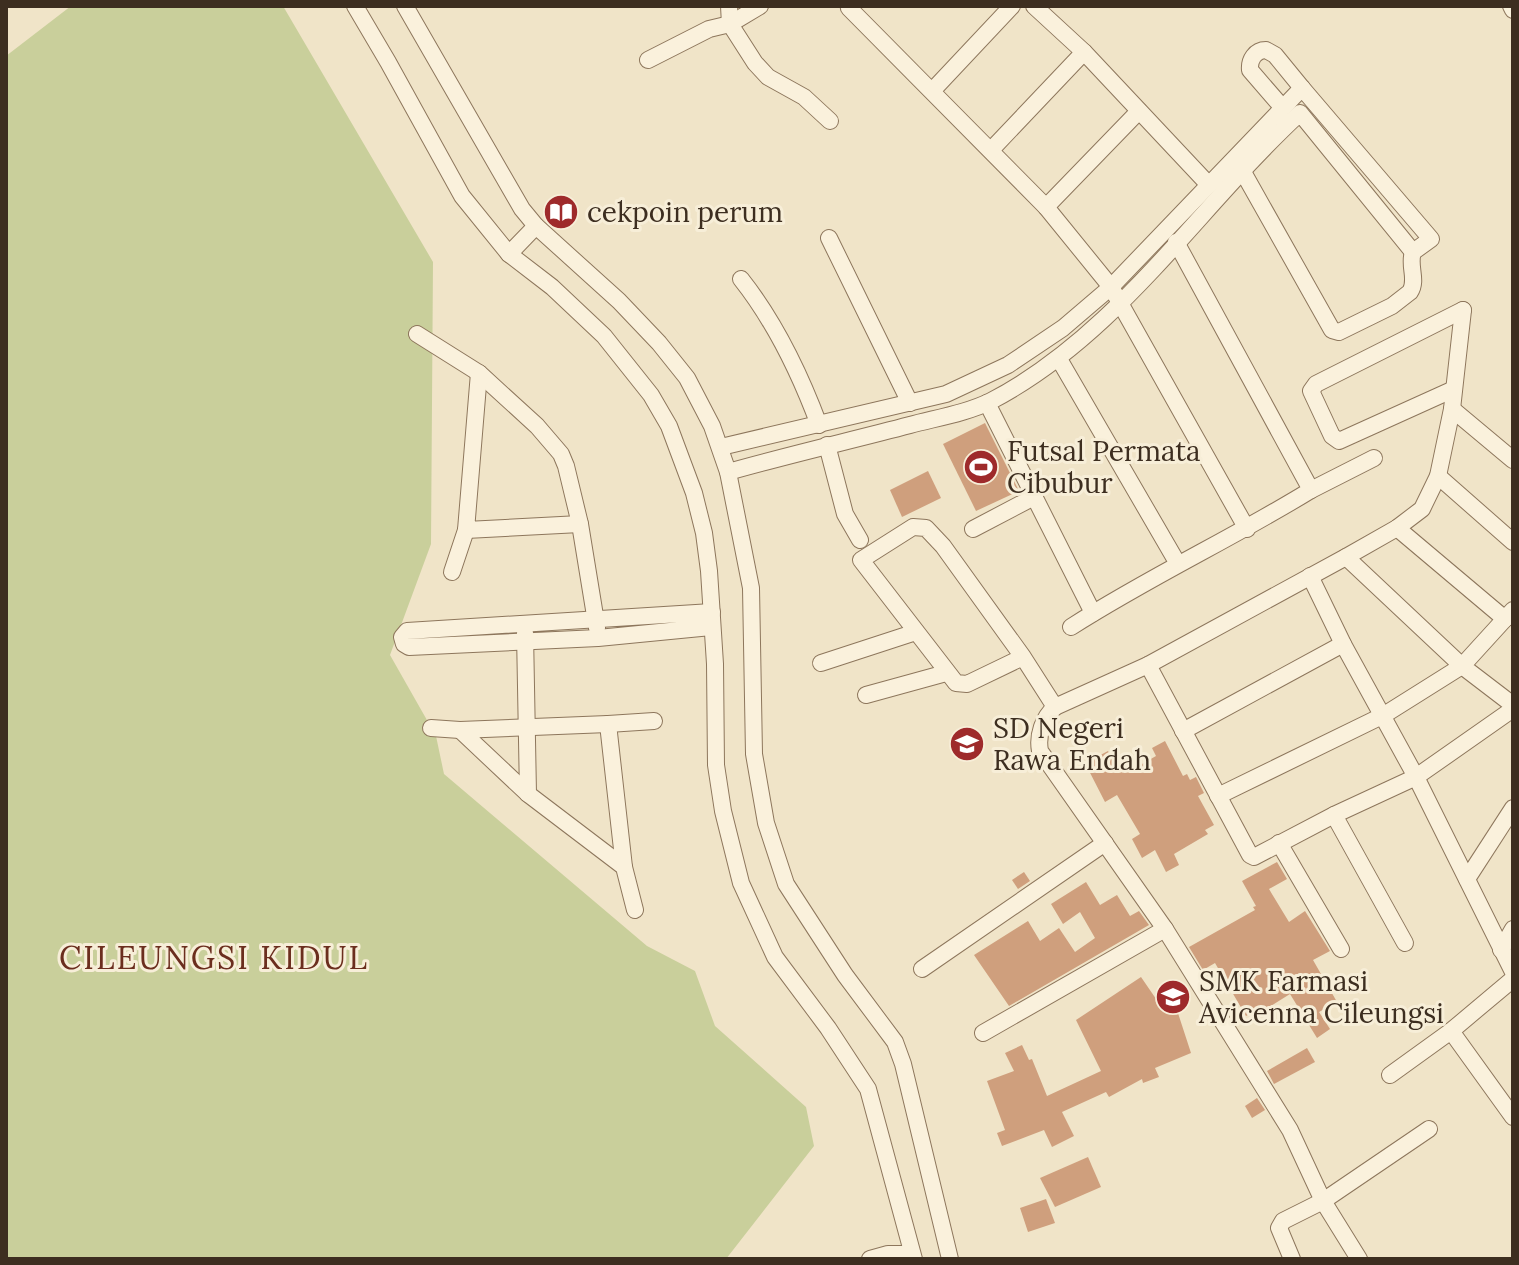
<svg xmlns="http://www.w3.org/2000/svg" width="1519" height="1265" font-family="Lora,serif">
<rect width="100%" height="100%" fill="#f0e4c8"/>
<polygon fill="#c9cf9b" points="71,6 283,6 433,262 431,544 390,655 436,736 444,774 647,946 695,971 715,1026 806,1107 814,1146 726,1259 6,1259 6,56"/>
<g fill="#cf9f7d">
<polygon points="985,423 1019,491 976,511 943,444"/>
<polygon points="928,471 941,498 902,517 890,490"/>
<polygon points="1165,741 1183,776 1187,774 1190,780 1196,777 1204,793 1198,796 1214,825 1205,830 1208,834 1174,854 1179,865 1166,872 1155,850 1142,858 1132,839 1140,834 1117,795 1105,802 1085,763 1108,751 1116,768 1129,759 1135,768 1156,756 1152,748"/>
<polygon points="1277,862 1287,879 1269,889 1289,922 1305,911 1330,951 1313,960 1337,1002 1319,1012 1330,1029 1317,1038 1290,994 1266,1009 1264,1006 1246,1016 1215,963 1203,970 1189,947 1255,910 1253,907 1256,906 1242,881"/>
<polygon points="1024,872 1030,881 1018,889 1012,880"/>
<polygon points="1086,882 1100,905 1117,895 1130,916 1139,911 1149,925 1009,1006 974,955 1028,921 1040,941 1059,928 1075,952 1095,938 1080,912 1063,924 1051,904"/>
<polygon points="1141,977 1165,1012 1176,1007 1191,1053 1155,1068 1159,1077 1143,1083 1142,1079 1109,1097 1106,1092 1062,1112 1074,1136 1052,1147 1044,1130 1002,1146 997,1133 1005,1130 987,1081 1014,1071 1005,1053 1022,1045 1029,1060 1032,1059 1047,1096 1101,1071 1076,1020"/>
<polygon points="1307,1048 1315,1062 1274,1084 1267,1071"/>
<polygon points="1257,1098 1265,1110 1252,1118 1245,1106"/>
<polygon points="1088,1157 1101,1187 1055,1207 1040,1178"/>
<polygon points="1046,1199 1055,1223 1028,1232 1020,1208"/>
</g>
<g fill="none" stroke-linecap="round" stroke-linejoin="round">
<g stroke="#8d765c" stroke-width="18">
<g id="minor">
<polyline points="355,6 388,62 462,196 509,254 552,287 604,336 651,395 669,426 694,493 704,533 709,571 715,664 716,765 723,811 741,883 775,957 828,1028 868,1089 914,1259"/>
<polyline points="405,6 522,209 536,226 619,301 659,343 687,378 712,426 728,472 751,588 754,754 766,823 786,884 845,975 895,1042 903,1064 950,1259"/>
<polyline points="729,6 730,24 755,63 768,77 804,97 830,121"/>
<polyline points="850,6 849,8 1046,207 1111,287 1247,529"/>
<polyline points="1034,6 1084,52 1209,185"/>
<polyline points="1511,6 1513,10"/>
<polyline points="648,60 709,29 730,24 760,6"/>
<polyline points="933,90 1012,6"/>
<path d="M1282 107 1250 70C1249 60 1255 50 1266 50L1275 55 1302 88"/>
<polyline points="991,150 1084,52"/>
<polyline points="1046,207 1139,111"/>
<polyline points="829,238 910,403"/>
<polyline points="509,254 536,226"/>
<path d="M741 279C775 322 800 374 819 425"/>
<polyline points="417,334 479,373 537,426 561,454 566,466 580,524 597,628"/>
<polyline points="1059,359 1178,564"/>
<polyline points="479,373 466,530 580,524"/>
<polyline points="1454,389 1339,441 1332,436 1311,391 1316,384 1463,310"/>
<polyline points="987,403 1093,613"/>
<polyline points="1452,409 1513,460"/>
<polyline points="827,445 845,514 860,540"/>
<path d="M721 447 946 394 1008 365 1063 328 1111 287 1302 88 1431 239 1413 252C1408 266 1418 280 1410 292L1392 306 1339 332 1332 330 1243 172"/>
<path d="M728 472C788 455 849 441 910 425 936 418 967 413 991 401 1118 335 1197 208 1300 113L1413 252"/>
<polyline points="1438,476 1513,542"/>
<polyline points="1311,490 1374,458"/>
<polyline points="1397,528 1505,619"/>
<polyline points="973,529 1034,497"/>
<polyline points="452,572 466,530"/>
<polyline points="1310,576 1343,644 1416,777 1513,972"/>
<polyline points="1513,610 1462,666 1513,705"/>
<polyline points="711,627 598,638 409,647 404,644 402,637 407,631 712,612"/>
<path d="M1071 627C1149 577 1233 538 1311 490L1176 242"/>
<polyline points="525,633 528,794 624,867 635,910"/>
<path d="M1023 657 967 684 956 683 861 560 913 527 926 528 943 546 1023 657 1055 707C1043 718 1037 735 1040 751L1165 929 1290 1130 1323 1201 1359 1259"/>
<polyline points="821,663 916,632"/>
<polyline points="1148,665 1250,855 1254,857 1334,815 1416,777 1513,709"/>
<polyline points="866,695 946,673"/>
<polyline points="1055,707 1148,665 1346,557 1397,528 1422,509 1438,476 1452,409 1463,310"/>
<polyline points="431,728 460,730"/>
<polyline points="1183,731 1343,644"/>
<polyline points="528,794 460,730 608,724"/>
<polyline points="1218,796 1384,715 1462,666 1346,557"/>
<polyline points="1334,815 1405,943"/>
<polyline points="1279,843 1341,949"/>
<polyline points="624,867 608,724 654,721"/>
<polyline points="1467,879 1513,808"/>
<polyline points="1501,950 1513,929"/>
<polyline points="922,969 1105,843"/>
<polyline points="1451,1031 1513,1117"/>
<polyline points="983,1033 1165,929"/>
<polyline points="1390,1075 1451,1031 1513,979"/>
<polyline points="870,1259 888,1254 912,1254"/>
<polyline points="1292,1259 1279,1228 1283,1221 1323,1201 1429,1129"/>
</g>
</g>
<use href="#minor" stroke="#faf1dc" stroke-width="16"/>
</g>
<defs>
<g id="library-disc" transform="scale(1.8)"><circle r="9.5" fill="#9e2a2b" stroke="#f7eed8"/><path d="M-6-4Q-3-5.5-.7-3.5V5Q-3 3-6 4ZM6-4Q3-5.5 .7-3.5V5Q3 3 6 4Z" fill="#fff"/></g>
<g id="stadium-disc" transform="scale(1.8)"><circle r="9.5" fill="#9e2a2b" stroke="#f7eed8"/><path d="M0-5a6.5 5 0 1 0 0 10a6.5 5 0 1 0 0-10ZM-3.5-1.8h7v3.6h-7Z" fill="#fff"/></g>
<g id="school-disc" transform="scale(1.8)"><circle r="9.5" fill="#9e2a2b" stroke="#f7eed8"/><path d="M0-5L7-2L0 1L-7-2ZM-4 1L0 2.5L4 1V4Q0 6-4 4Z" fill="#fff"/></g>
</defs>
<g fill-rule="evenodd">
<use href="#library-disc" x="561" y="212"/>
<use href="#stadium-disc" x="981" y="467"/>
<use href="#school-disc" x="967" y="744"/>
<use href="#school-disc" x="1173" y="997"/>
</g>
<g text-anchor="middle" stroke-width="6" stroke-linejoin="round" paint-order="stroke">
<g font-size="28" fill="#3d2e20" stroke="#f7eed8" text-anchor="start">
<text x="587" y="222">cekpoin perum</text>
<text x="1007" y="461">Futsal Permata<tspan x="1007" dy="32">Cibubur</tspan></text>
<text x="993" y="738">SD Negeri<tspan x="993" dy="32">Rawa Endah</tspan></text>
<text x="1199" y="991">SMK Farmasi<tspan x="1199" dy="32">Avicenna Cileungsi</tspan></text>
</g>
<g font-size="32" letter-spacing="2" fill="#6b2e1e" stroke="#f7eed8">
<text x="214" y="969">CILEUNGSI KIDUL</text>
</g>
</g>
<rect width="1519" height="1265" fill="none" stroke="#3d2e20" stroke-width="16"/>
</svg>
